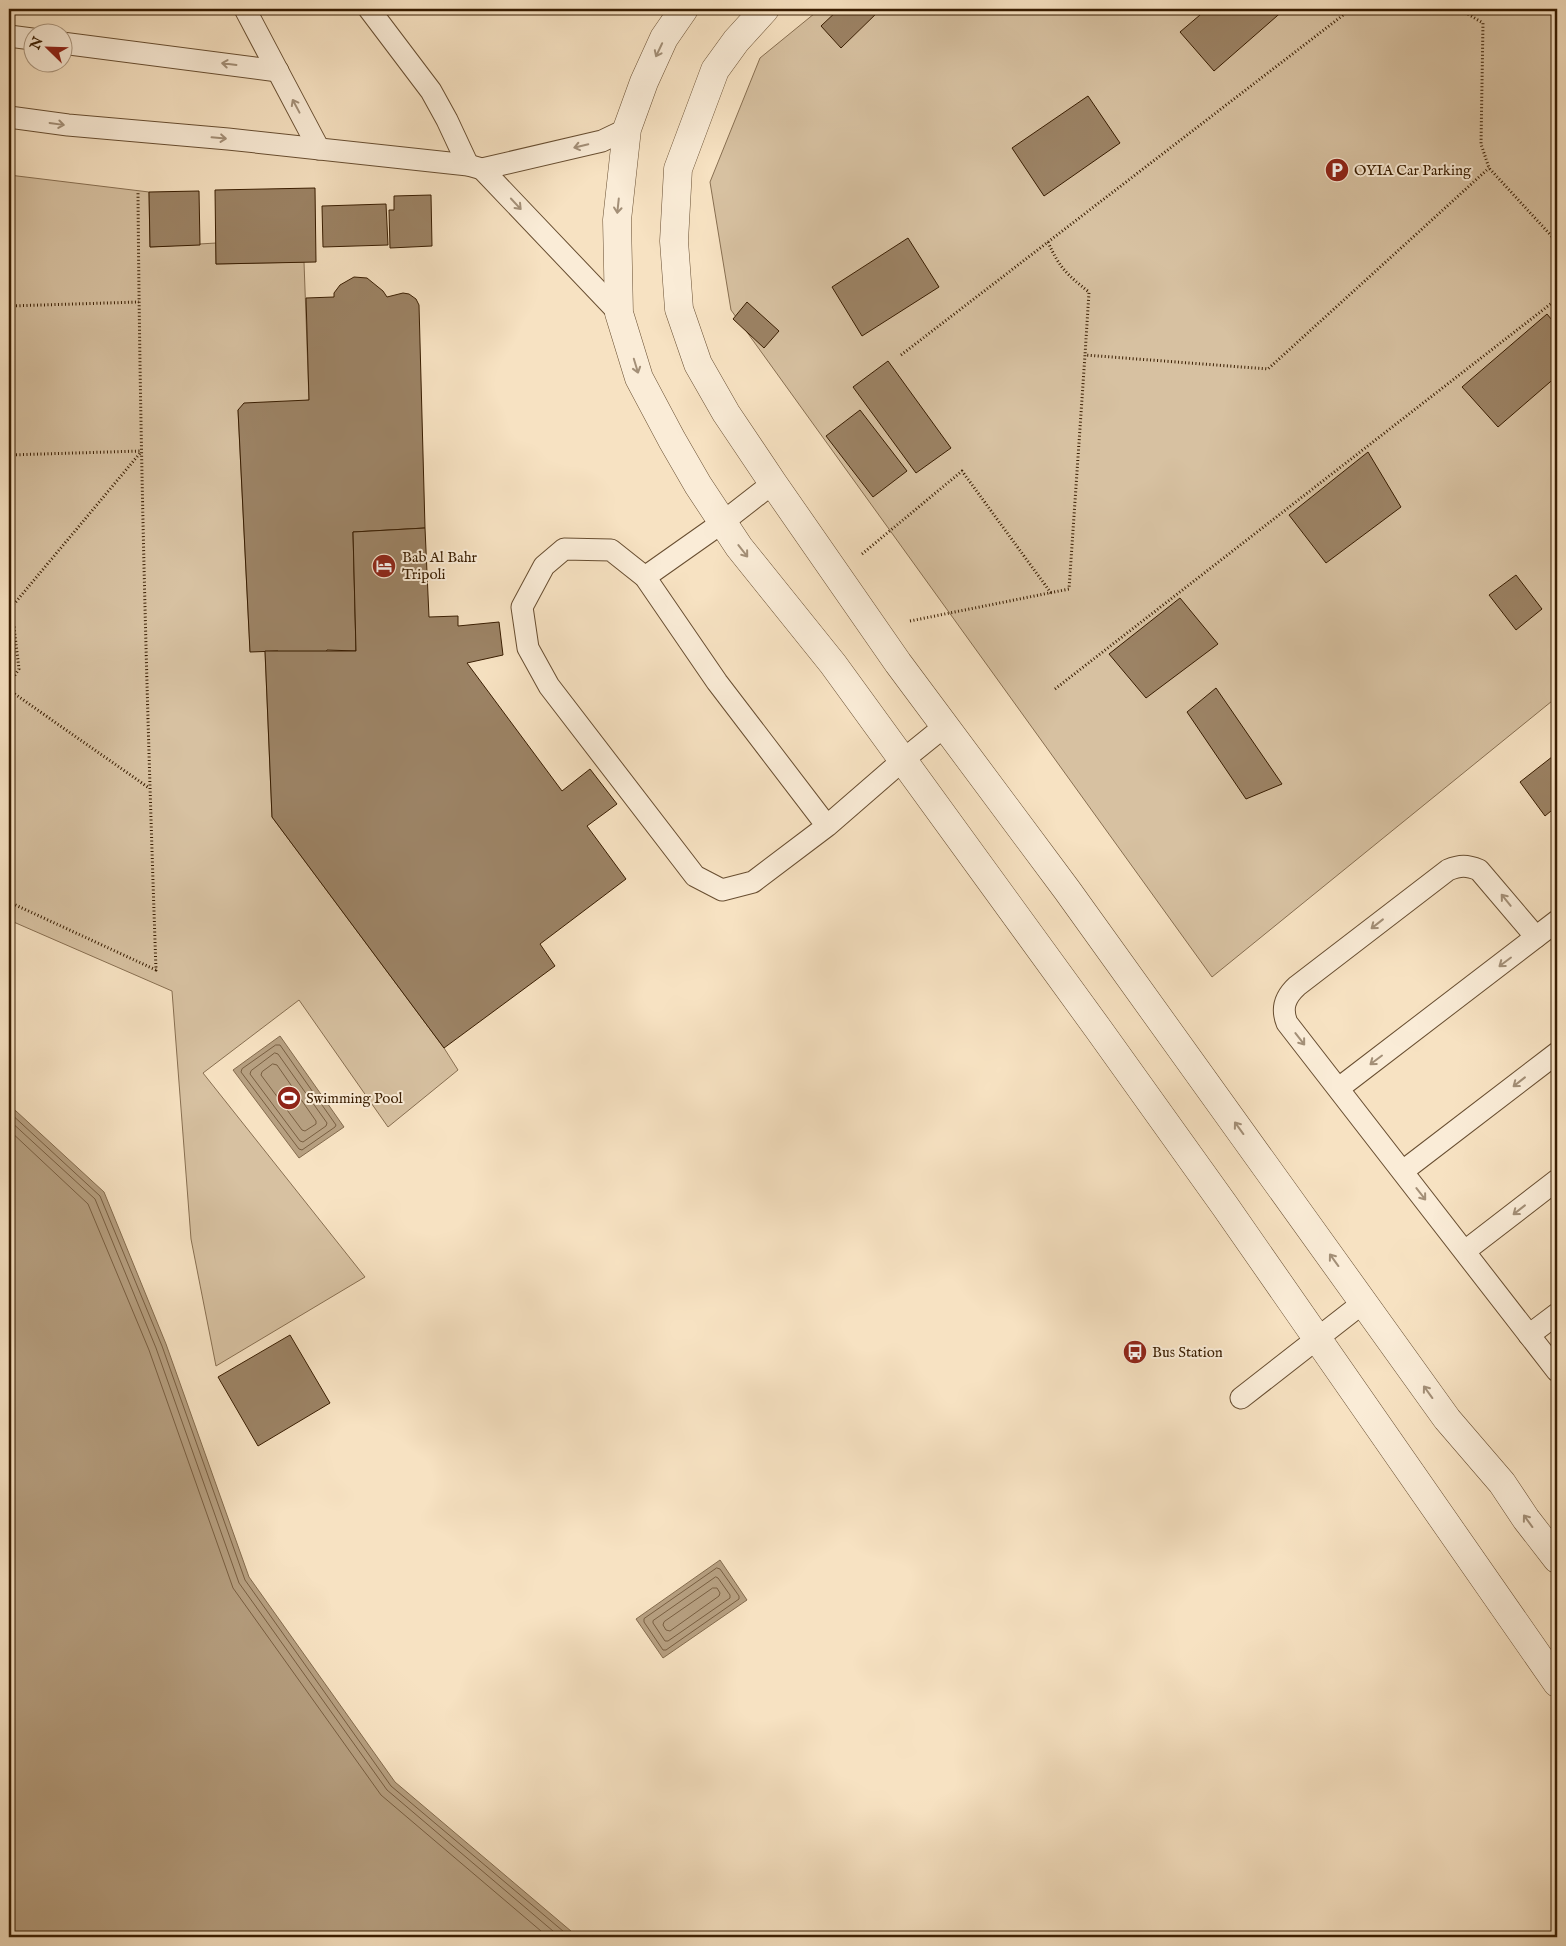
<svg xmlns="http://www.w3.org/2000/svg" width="1566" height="1946" font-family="'IM FELL English',serif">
<rect width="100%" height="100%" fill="#f7e2c2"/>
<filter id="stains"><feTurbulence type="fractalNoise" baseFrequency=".004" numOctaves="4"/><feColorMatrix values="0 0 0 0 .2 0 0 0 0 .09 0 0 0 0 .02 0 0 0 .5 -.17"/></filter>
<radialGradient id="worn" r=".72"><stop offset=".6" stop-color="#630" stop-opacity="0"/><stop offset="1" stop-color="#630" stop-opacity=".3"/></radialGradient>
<g fill="#d7c1a1" stroke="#886f51">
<polygon points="820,9 1557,9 1557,697 1212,977 731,310 710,182 760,58"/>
<polygon points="9,175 149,192 150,247 216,243 216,264 304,262 309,400 238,410 250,651 265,651 272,817 444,1048 458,1070 388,1127 299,1000 203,1073 365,1277 216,1366 191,1239 172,991 9,920"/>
</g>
<g fill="#b69f80" stroke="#846b4d">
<polygon points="280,1036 344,1127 299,1158 233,1070"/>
<polygon points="9,1107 16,1111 104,1192 166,1344 249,1577 395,1782 578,1937 9,1937"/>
<polygon points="720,1560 747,1600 663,1658 636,1619"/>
</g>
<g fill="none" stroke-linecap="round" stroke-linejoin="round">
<g stroke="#785e40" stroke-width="1">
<polygon points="276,1045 280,1045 336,1125 335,1127 302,1150 299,1149 241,1072 242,1069"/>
<polygon points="275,1053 278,1054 327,1123 326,1126 303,1142 300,1141 250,1074 251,1071"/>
<polygon points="273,1064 277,1065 316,1121 316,1124 305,1131 302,1130 261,1075 262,1072"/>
<polyline points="9,1112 100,1196 162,1346 245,1580 391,1786 570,1937"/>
<polyline points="9,1120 95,1199 156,1348 239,1583 387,1790 560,1937"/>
<polyline points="9,1130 88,1204 149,1350 233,1588 381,1795 548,1937"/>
<polygon points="717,1568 720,1569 739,1596 739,1599 666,1650 663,1650 644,1622 644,1619"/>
<polygon points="716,1577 718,1578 730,1595 730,1598 668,1641 665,1641 653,1623 653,1621"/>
<polygon points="713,1588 717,1588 720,1593 719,1596 670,1631 666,1630 663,1625 664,1622"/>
</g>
</g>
<g fill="#9c8365" stroke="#391d01">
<polygon points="839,9 881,9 841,48 821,26"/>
<polygon points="1207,9 1285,9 1214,71 1180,32"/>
<polygon points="1088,96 1120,143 1044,196 1012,148"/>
<polygon points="315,188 316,262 216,264 215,190"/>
<polygon points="199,191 200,245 150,247 149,192"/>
<polygon points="431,195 432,246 390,248 389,210 394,210 394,196"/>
<polygon points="386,204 388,245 323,247 322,206"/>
<polygon points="908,238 939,287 862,336 832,287"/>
<polygon points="354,277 367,278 383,291 387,297 403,293 409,294 416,299 419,305 425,528 353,532 356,651 327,650 320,663 309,669 302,670 287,665 278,651 250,652 238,410 244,403 309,400 306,298 334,297 334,293 340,285"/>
<polygon points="747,302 779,331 764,348 733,319"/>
<polygon points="1547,314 1557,326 1557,376 1498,427 1462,387"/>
<polygon points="888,361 951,448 916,473 853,387"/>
<polygon points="860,410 907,471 873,497 826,436"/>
<polygon points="1368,452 1401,507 1326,563 1289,515"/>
<polygon points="425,528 429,617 458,616 458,626 499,622 503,655 467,663 562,791 590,769 617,804 587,826 626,879 540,944 555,966 444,1048 272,817 265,651 356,651 353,532"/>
<polygon points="1516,575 1542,609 1516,630 1489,595"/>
<polygon points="1180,598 1218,644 1146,698 1109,654"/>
<polygon points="1216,688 1282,784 1246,799 1187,712"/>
<polygon points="1557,753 1557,806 1545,816 1520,782"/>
<polygon points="290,1335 330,1403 258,1446 218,1377"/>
</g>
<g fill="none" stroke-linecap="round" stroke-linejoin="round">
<g stroke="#684e31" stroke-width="23">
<g id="service">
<polyline points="245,9 319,149"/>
<polyline points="369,9 431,91 447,120 468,165"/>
<polyline points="9,36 32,39"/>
<polyline points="62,43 278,71"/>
<polyline points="9,117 68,125 228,139 468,165 482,169 602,141 627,129"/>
<polyline points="482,169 619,313"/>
<polyline points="645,577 723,522 773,483"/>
<polyline points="827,826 717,682 645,577 611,550 564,549 544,566 522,607 528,648 549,686 695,876 722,890 753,882 827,826 903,760 945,726"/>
<path d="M1536 937 1479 870C1467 865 1460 865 1448 870L1297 986C1285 997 1281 1008 1287 1023L1557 1371"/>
<polyline points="1339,1088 1557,921"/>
<polyline points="1403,1171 1557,1053"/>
<polyline points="1465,1251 1557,1180"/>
<polyline points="1529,1335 1557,1314"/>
<polyline points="1241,1398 1364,1302"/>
</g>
</g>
<g stroke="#684e31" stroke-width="29">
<g id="minor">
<polyline points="684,9 664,38 644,82 627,129 617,220 619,313 639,378 672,440 698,485 739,547 833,664 1099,1030 1225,1206 1557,1683"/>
<polyline points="765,9 736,41 715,70 678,169 674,241 679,309 698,364 726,413 773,483 898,663 1067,890 1447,1419 1502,1483 1526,1519 1557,1559"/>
</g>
</g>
<g stroke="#391d01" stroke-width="3" stroke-dasharray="1 2.5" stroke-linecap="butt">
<polyline points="1459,9 1483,23 1481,144 1489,168 1557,242"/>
<path d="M1048 242C1059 267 1067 275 1089 292L1085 355"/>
<polyline points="9,306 139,302"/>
<polyline points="901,355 1351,9"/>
<polyline points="9,455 141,451"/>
<polyline points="862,554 962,471 1051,593"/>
<polyline points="9,610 141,452"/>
<polyline points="910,621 1069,589 1085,355 1268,369 1489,168"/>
<polyline points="9,622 14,627 19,669 9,684"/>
<polyline points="1055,689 1557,299"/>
<polyline points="9,690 149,788"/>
<path d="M9 902 156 970C147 711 140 452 138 193"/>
</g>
<use href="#service" stroke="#faecd7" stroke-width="21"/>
<use href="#minor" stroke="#faecd7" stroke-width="28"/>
</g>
<defs><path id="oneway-shaft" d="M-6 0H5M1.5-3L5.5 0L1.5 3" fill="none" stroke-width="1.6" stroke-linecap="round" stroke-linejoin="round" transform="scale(1.25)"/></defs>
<g stroke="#a38f77">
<use href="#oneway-shaft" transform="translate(659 50) rotate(115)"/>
<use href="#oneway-shaft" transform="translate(229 64) rotate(-173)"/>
<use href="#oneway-shaft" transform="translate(296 106) rotate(-118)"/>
<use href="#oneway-shaft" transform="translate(57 124) rotate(8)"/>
<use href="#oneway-shaft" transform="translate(219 138) rotate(5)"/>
<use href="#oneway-shaft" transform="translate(581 146) rotate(167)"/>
<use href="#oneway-shaft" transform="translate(516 204) rotate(47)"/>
<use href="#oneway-shaft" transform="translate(618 206) rotate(96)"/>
<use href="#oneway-shaft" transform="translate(636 366) rotate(73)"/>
<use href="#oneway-shaft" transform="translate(743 551) rotate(52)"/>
<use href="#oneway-shaft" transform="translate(1506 900) rotate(-129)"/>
<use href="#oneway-shaft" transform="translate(1377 924) rotate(142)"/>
<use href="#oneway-shaft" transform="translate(1505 962) rotate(143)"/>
<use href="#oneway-shaft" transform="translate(1300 1039) rotate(52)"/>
<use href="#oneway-shaft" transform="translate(1376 1060) rotate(143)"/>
<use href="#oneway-shaft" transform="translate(1519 1082) rotate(142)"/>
<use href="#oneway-shaft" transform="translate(1239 1128) rotate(-126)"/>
<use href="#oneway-shaft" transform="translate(1421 1194) rotate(52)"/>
<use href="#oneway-shaft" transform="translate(1519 1210) rotate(142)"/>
<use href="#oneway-shaft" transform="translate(1334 1260) rotate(-126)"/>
<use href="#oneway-shaft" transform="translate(1428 1392) rotate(-126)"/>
<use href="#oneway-shaft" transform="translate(1528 1521) rotate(-126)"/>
</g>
<defs>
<g id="parking-disc" transform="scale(1.25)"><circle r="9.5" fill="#8f2418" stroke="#faecd7"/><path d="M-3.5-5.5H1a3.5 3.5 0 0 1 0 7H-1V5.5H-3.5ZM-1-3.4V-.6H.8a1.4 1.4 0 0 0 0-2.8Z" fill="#fff"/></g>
<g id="hotel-disc" transform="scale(1.25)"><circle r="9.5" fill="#8f2418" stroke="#faecd7"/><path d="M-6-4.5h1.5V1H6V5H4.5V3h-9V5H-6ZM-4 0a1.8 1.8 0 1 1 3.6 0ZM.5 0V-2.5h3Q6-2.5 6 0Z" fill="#fff"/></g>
<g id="stadium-disc" transform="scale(1.25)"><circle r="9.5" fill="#8f2418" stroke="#faecd7"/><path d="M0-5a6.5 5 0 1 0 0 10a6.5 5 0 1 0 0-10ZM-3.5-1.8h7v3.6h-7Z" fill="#fff"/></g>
<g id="bus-disc" transform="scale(1.25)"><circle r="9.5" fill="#8f2418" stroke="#faecd7"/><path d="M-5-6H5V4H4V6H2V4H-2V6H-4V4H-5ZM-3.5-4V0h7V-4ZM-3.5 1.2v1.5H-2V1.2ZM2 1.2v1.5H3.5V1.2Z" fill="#fff"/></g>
</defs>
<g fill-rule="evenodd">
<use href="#parking-disc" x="1337" y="170"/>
<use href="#hotel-disc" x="384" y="566"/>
<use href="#stadium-disc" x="289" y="1098"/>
<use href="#bus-disc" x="1135" y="1352"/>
</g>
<g text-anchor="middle" stroke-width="4" stroke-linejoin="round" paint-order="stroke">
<g font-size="15" fill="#391d01" stroke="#faecd7" text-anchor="start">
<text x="1354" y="175">OYIA Car Parking</text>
<text x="402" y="562">Bab Al Bahr<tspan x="402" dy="17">Tripoli</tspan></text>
<text x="306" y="1103">Swimming Pool</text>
<text x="1152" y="1357">Bus Station</text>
</g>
</g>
<rect width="1566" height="1946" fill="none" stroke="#f7e2c2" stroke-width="30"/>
<rect x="10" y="10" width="1546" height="1926" fill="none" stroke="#391d01" stroke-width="2.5"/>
<rect x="15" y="15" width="1536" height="1916" fill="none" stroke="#391d01"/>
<g transform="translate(48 48) rotate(293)"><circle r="24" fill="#faecd7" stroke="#ad9981"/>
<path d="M0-4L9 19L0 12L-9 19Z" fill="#8f2418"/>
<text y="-8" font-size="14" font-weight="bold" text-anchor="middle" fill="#391d01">N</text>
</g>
<rect width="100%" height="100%" filter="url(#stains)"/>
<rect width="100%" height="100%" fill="url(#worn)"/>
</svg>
